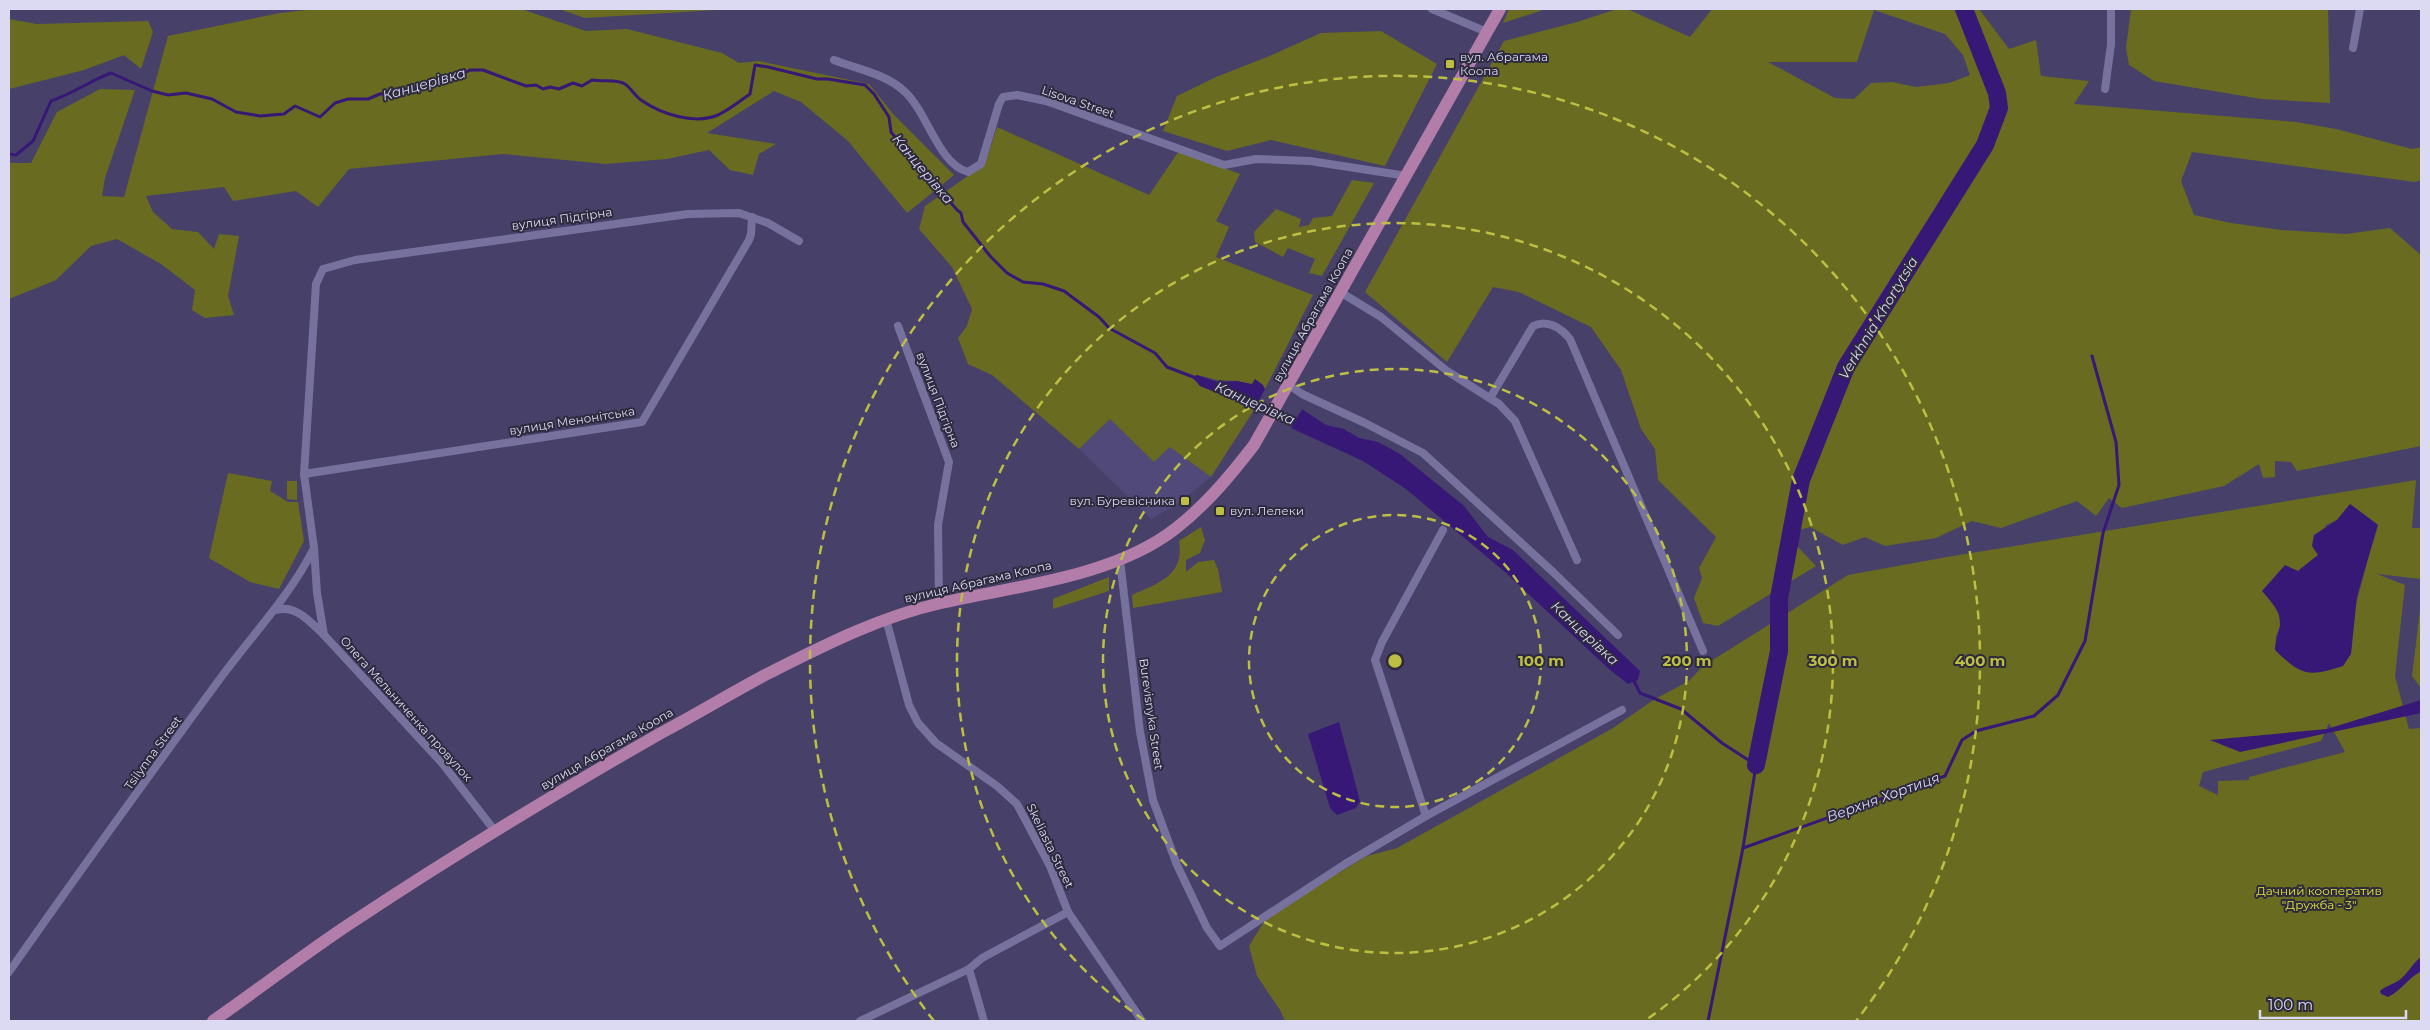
<svg xmlns="http://www.w3.org/2000/svg" width="2430" height="1030" font-family="Montserrat,sans-serif">
<rect width="100%" height="100%" fill="#474069"/>
<polygon fill="#514979" points="1110,419 1154,462 1170,447 1211,477 1176,505 1151,519 1079,449"/>
<g fill="#696b21" fill-rule="evenodd">
<polygon points="315,9 521,9 586,31 627,29 722,53 739,63 759,61 869,84 894,115 954,175 907,213 848,141 801,102 774,91 707,133 776,144 759,154 753,175 730,170 709,150 667,159 606,164 503,154 349,169 318,207 296,191 233,201 224,187 146,196 153,212 172,229 198,232 214,249 219,234 239,236 228,296 234,315 205,318 192,310 195,290 161,264 117,239 91,246 56,280 9,299 9,163 31,163 57,112 100,89 135,90 105,178 102,196 124,197 168,36 280,13"/>
<polygon points="559,9 732,9 585,18"/>
<polygon points="1509,9 1546,9 1503,23"/>
<path d="M1617 9H1627L1690 37 1712 9H1979L2009 49 2036 40 2041 76 2089 81 2074 104 2296 122 2336 129 2412 149 2421 147V180L2415 182 2192 152 2181 181 2194 215 2231 223 2281 230 2346 234 2390 228 2421 255V446L2297 471 2291 462 2275 461V477L2263 478 2259 464 2224 486 2122 508 2109 498 2096 516 2077 501 2001 528 1972 521 1936 538 1885 546 1865 537 1843 545 1810 527 1800 530 1797 546 1816 566 1718 626 1703 623 1694 598 1702 578 1699 568 1716 537 1658 480 1655 449 1641 429 1621 370 1591 327 1519 292 1493 287 1447 362 1365 292 1504 41 1577 22ZM1874 10 1945 34 1963 55 1970 75 1949 83 1916 87 1892 82 1871 83 1854 99 1835 98 1768 62H1857Z"/>
<polygon points="2131,9 2328,9 2330,103 2261,99 2154,81 2129,65 2126,48"/>
<polygon points="9,19 37,24 148,21 153,32 141,69 124,55 84,70 9,89"/>
<polygon points="1381,31 1437,64 1385,166 1271,140 1227,151 1163,131 1177,96 1216,77 1267,57 1321,33"/>
<polygon points="997,127 1149,195 1179,151 1240,174 1216,221 1229,227 1216,257 1313,295 1265,389 1237,381 1217,380 1197,375 1200,386 1239,401 1254,410 1211,477 1170,447 1154,462 1110,419 1079,449 992,375 968,364 958,338 967,326 972,309 952,267 919,229 925,206 985,164"/>
<polygon points="1352,180 1374,183 1322,276 1309,273 1315,259 1288,248 1283,257 1255,242 1254,232 1276,209 1301,219 1299,227 1309,225 1313,218 1332,216"/>
<polygon points="228,473 272,481 270,491 288,502 298,502 304,541 279,589 250,582 209,558"/>
<path d="M2416 480 2412 528H2421V579L2377 574 2405 585 2395 676 2409 729 2421 728V1021H1285L1280 1010 1257 976 1249 946 1268 915 1367 856 1397 848 1613 728 1655 699 1689 681 1703 666 1848 575 1947 557ZM2350 504 2377 524 2355 608 2275 639 2280 626 2279 613 2298 571 2318 555 2326 525 2337 520ZM2329 723 2345 752 2249 777V780L2218 781V795L2199 786 2203 772 2321 741Z"/>
<polygon points="287,481 297,481 297,500 287,499"/>
<path d="M1201 527 1205 540 1200 553 1186 560V572L1198 562 1214 560 1218 569 1222 592 1133 608 1132 595C1158 583 1185 576 1179 541Z"/>
<polygon points="1109,577 1109,591 1053,609 1053,599"/>
<polygon points="2421,601 2421,688 2412,676"/>
</g>
<g fill="#371877">
<polygon points="1197,375 1218,382 1237,381 1252,384 1255,379 1263,385 1265,389 1256,406 1249,406 1200,386 1192,377"/>
<polygon points="1302,409 1326,425 1344,429 1359,438 1378,442 1400,454 1464,506 1488,537 1513,550 1640,671 1638,680 1628,684 1609,669 1505,572 1406,489 1363,461 1291,428"/>
<path d="M2350 504 2378 525 2357 596 2351 654 2343 666C2308 677 2302 676 2275 650 2275 641 2278 635 2280 626 2282 612 2271 602 2262 591L2285 565 2298 571 2318 555 2312 546 2314 535 2337 520Z"/>
<polygon points="2421,700 2421,713 2240,752 2210,740 2327,729"/>
<polygon points="1339,722 1360,801 1356,808 1337,815 1330,808 1308,734"/>
<path d="M2421 957 2420 972C2407 979 2401 991 2388 997L2381 994 2380 991C2385 986 2392 985 2398 981 2407 975 2412 964 2421 957Z"/>
</g>
<g fill="none" stroke-linecap="round" stroke-linejoin="round">
<g stroke="#371877" stroke-width="3">
<path d="M9 154 16 155 33 141 51 101C72 94 90 81 111 73L152 91 168 95 186 93 212 99 236 112 260 116 284 114 295 106 320 117 335 103 348 99H368L380 94 418 88 425 82 459 76 470 70H483L526 86 536 85 543 89 550 87 559 89 573 83 582 86 592 80C601 82 618 79 625 84 631 88 635 96 641 100 661 114 694 125 718 115 729 110 740 101 750 94L755 65 768 67 817 79H828L865 85 874 94 889 117 891 132 941 195C950 198 953 208 961 213L963 222 990 256 1007 273 1023 282 1043 284 1064 291 1099 317 1109 328 1155 353 1167 367 1196 378"/>
<polyline points="1255,402 1270,410"/>
<polyline points="1275,412 1296,423"/>
<polyline points="1633,679 1640,693 1681,709 1722,743 1756,765 1743,848"/>
<polyline points="1708,1021 1743,848 1945,776 1962,740 1976,731 2034,716 2058,695 2085,641 2103,533 2119,485 2116,442 2092,356"/>
</g>
<polyline stroke="#371877" stroke-width="18" points="1756,765 1779,651 1779,598 1801,480 1846,367 1985,145 1999,108 1997,93 1964,9"/>
<g stroke="#77719e" stroke-width="8">
<polyline points="1432,9 1487,32"/>
<polyline points="2353,48 2360,9"/>
<path d="M834 60C857 69 886 74 904 91 927 111 938 164 968 172L981 164 999 104 1003 97 1017 95 1046 101 1224 165 1256 159 1310 161 1407 176"/>
<polyline points="2105,89 2111,44 2111,9"/>
<polyline points="1340,292 1381,317 1447,371 1499,404 1515,421 1577,560"/>
<polyline points="898,326 949,462 938,525 939,603"/>
<polyline points="1289,385 1302,394 1365,423 1423,453 1553,572 1618,635"/>
<path d="M1490 398 1533 326C1548 319 1561 328 1570 339L1703 651"/>
<polyline points="304,474 642,422 749,240 751,234 752,217"/>
<polyline points="1120,560 1140,732 1153,800 1177,865 1207,928 1220,946 1345,864 1426,816 1622,710"/>
<path d="M276 610C296 604 311 623 324 635"/>
<polyline points="886,619 909,705 918,723 936,743 997,786 1017,804 1050,866 1068,912 1142,1021"/>
<polyline points="1426,816 1375,660 1382,642 1443,530"/>
<polyline points="495,831 442,763 324,635 317,593 314,548 304,474 316,284 323,269 355,260 688,214 739,213 768,223 799,241"/>
<polyline points="969,969 984,1021"/>
<path d="M9 972C79 872 150 774 222 676 253 634 289 597 313 550"/>
<polyline points="860,1021 969,969 982,958 1068,912"/>
</g>
<path stroke="#b27da8" stroke-width="12" d="M213 1021C259 989 304 954 351 923 452 856 556 793 661 733 697 714 731 693 767 674 823 646 879 617 941 603 1016 586 1113 577 1175 529 1206 505 1230 476 1254 445L1500 9"/>
</g>
<g fill="none" stroke="#bdbf43" stroke-width="2.5" stroke-dasharray="9 6">
<circle cx="1395" cy="661" r="146"/>
<circle cx="1395" cy="661" r="292"/>
<path d="M1144 1020A438 438 0 1 1 1646 1020"/>
<path d="M934 1021A585 585 0 1 1 1856 1021"/>
</g>
<g fill="#bdbf43" stroke="#2d2a3d" stroke-width="2">
<rect x="1445" y="59" width="10" height="10" rx="2.5"/>
<rect x="1180" y="496" width="10" height="10" rx="2.5"/>
<rect x="1215" y="506" width="10" height="10" rx="2.5"/>
</g>
<g text-anchor="middle" stroke-width="4" stroke-linejoin="round" paint-order="stroke">
<g font-size="12" fill="#dcdaf3" stroke="#2d2a3d" text-anchor="start">
<text x="1460" y="61">вул. Абрагама<tspan x="1460" dy="14">Коопа</tspan></text>
<text x="1175" y="505" text-anchor="end">вул. Буревісника</text>
<text x="1230" y="515">вул. Лелеки</text>
</g>
<g font-size="12" fill="#dcdaf3" stroke="#2d2a3d">
<text transform="translate(1078 102) rotate(19)" y="4">Lisova Street</text>
<text transform="translate(562 219) rotate(-8)" y="4">вулиця Підгірна</text>
<text transform="translate(1313 315) rotate(-61)" y="4">вулиця Абрагама Коопа</text>
<text transform="translate(938 400) rotate(69)" y="4">вулиця Підгірна</text>
<text transform="translate(572 421) rotate(-9)" y="4">вулиця Менонітська</text>
<text transform="translate(978 582) rotate(-13)" y="4">вулиця Абрагама Коопа</text>
<text transform="translate(406 709) rotate(48)" y="4">Олега Мельниченка провулок</text>
<text transform="translate(1151 714) rotate(82)" y="4">Burevisnyka Street</text>
<text transform="translate(607 749) rotate(-30)" y="4">вулиця Абрагама Коопа</text>
<text transform="translate(153 753) rotate(-54)" y="4">Tsilynna Street</text>
<text transform="translate(1050 846) rotate(64)" y="4">Skeliasta Street</text>
</g>
<g font-size="12" fill="#e1e338" stroke="#2d2a3d">
<text x="2319" y="895">Дачний кооператив<tspan x="2319" dy="14">"Дружба - 3"</tspan></text>
</g>
<g font-size="14" font-style="italic" fill="#d9d6f0" stroke="#2d2a3d">
<text transform="translate(424 84) rotate(-16)" y="5">Канцерівка</text>
<text transform="translate(923 169) rotate(50)" y="5">Канцерівка</text>
<text transform="translate(1878 318) rotate(-59)" y="5">Verkhnia Khortytsia</text>
<text transform="translate(1255 403) rotate(24)" y="5">Канцерівка</text>
<text transform="translate(1585 633) rotate(43)" y="5">Канцерівка</text>
<text transform="translate(1883 797) rotate(-20)" y="5">Верхня Хортиця</text>
</g>
</g>
<circle cx="1395" cy="661" r="8" fill="#bdbf43" stroke="#2d2a3d" stroke-width="2.5"/>
<g font-size="15" text-anchor="middle" font-weight="bold" fill="#bdbf43" stroke="#2d2a3d" stroke-width="4" stroke-linejoin="round" paint-order="stroke">
<text x="1541" y="666">100 m</text>
<text x="1687" y="666">200 m</text>
<text x="1833" y="666">300 m</text>
<text x="1980" y="666">400 m</text>
</g>
<rect width="2430" height="1030" fill="none" stroke="#dcdaf3" stroke-width="20"/>
<path d="M2260 1010v8h146v-8" fill="none" stroke="#dcdaf3" stroke-width="2.5"/>
<text x="2268" y="1010" font-size="15" fill="#dcdaf3" stroke="#2d2a3d" stroke-width="4" paint-order="stroke">100 m</text>
</svg>
